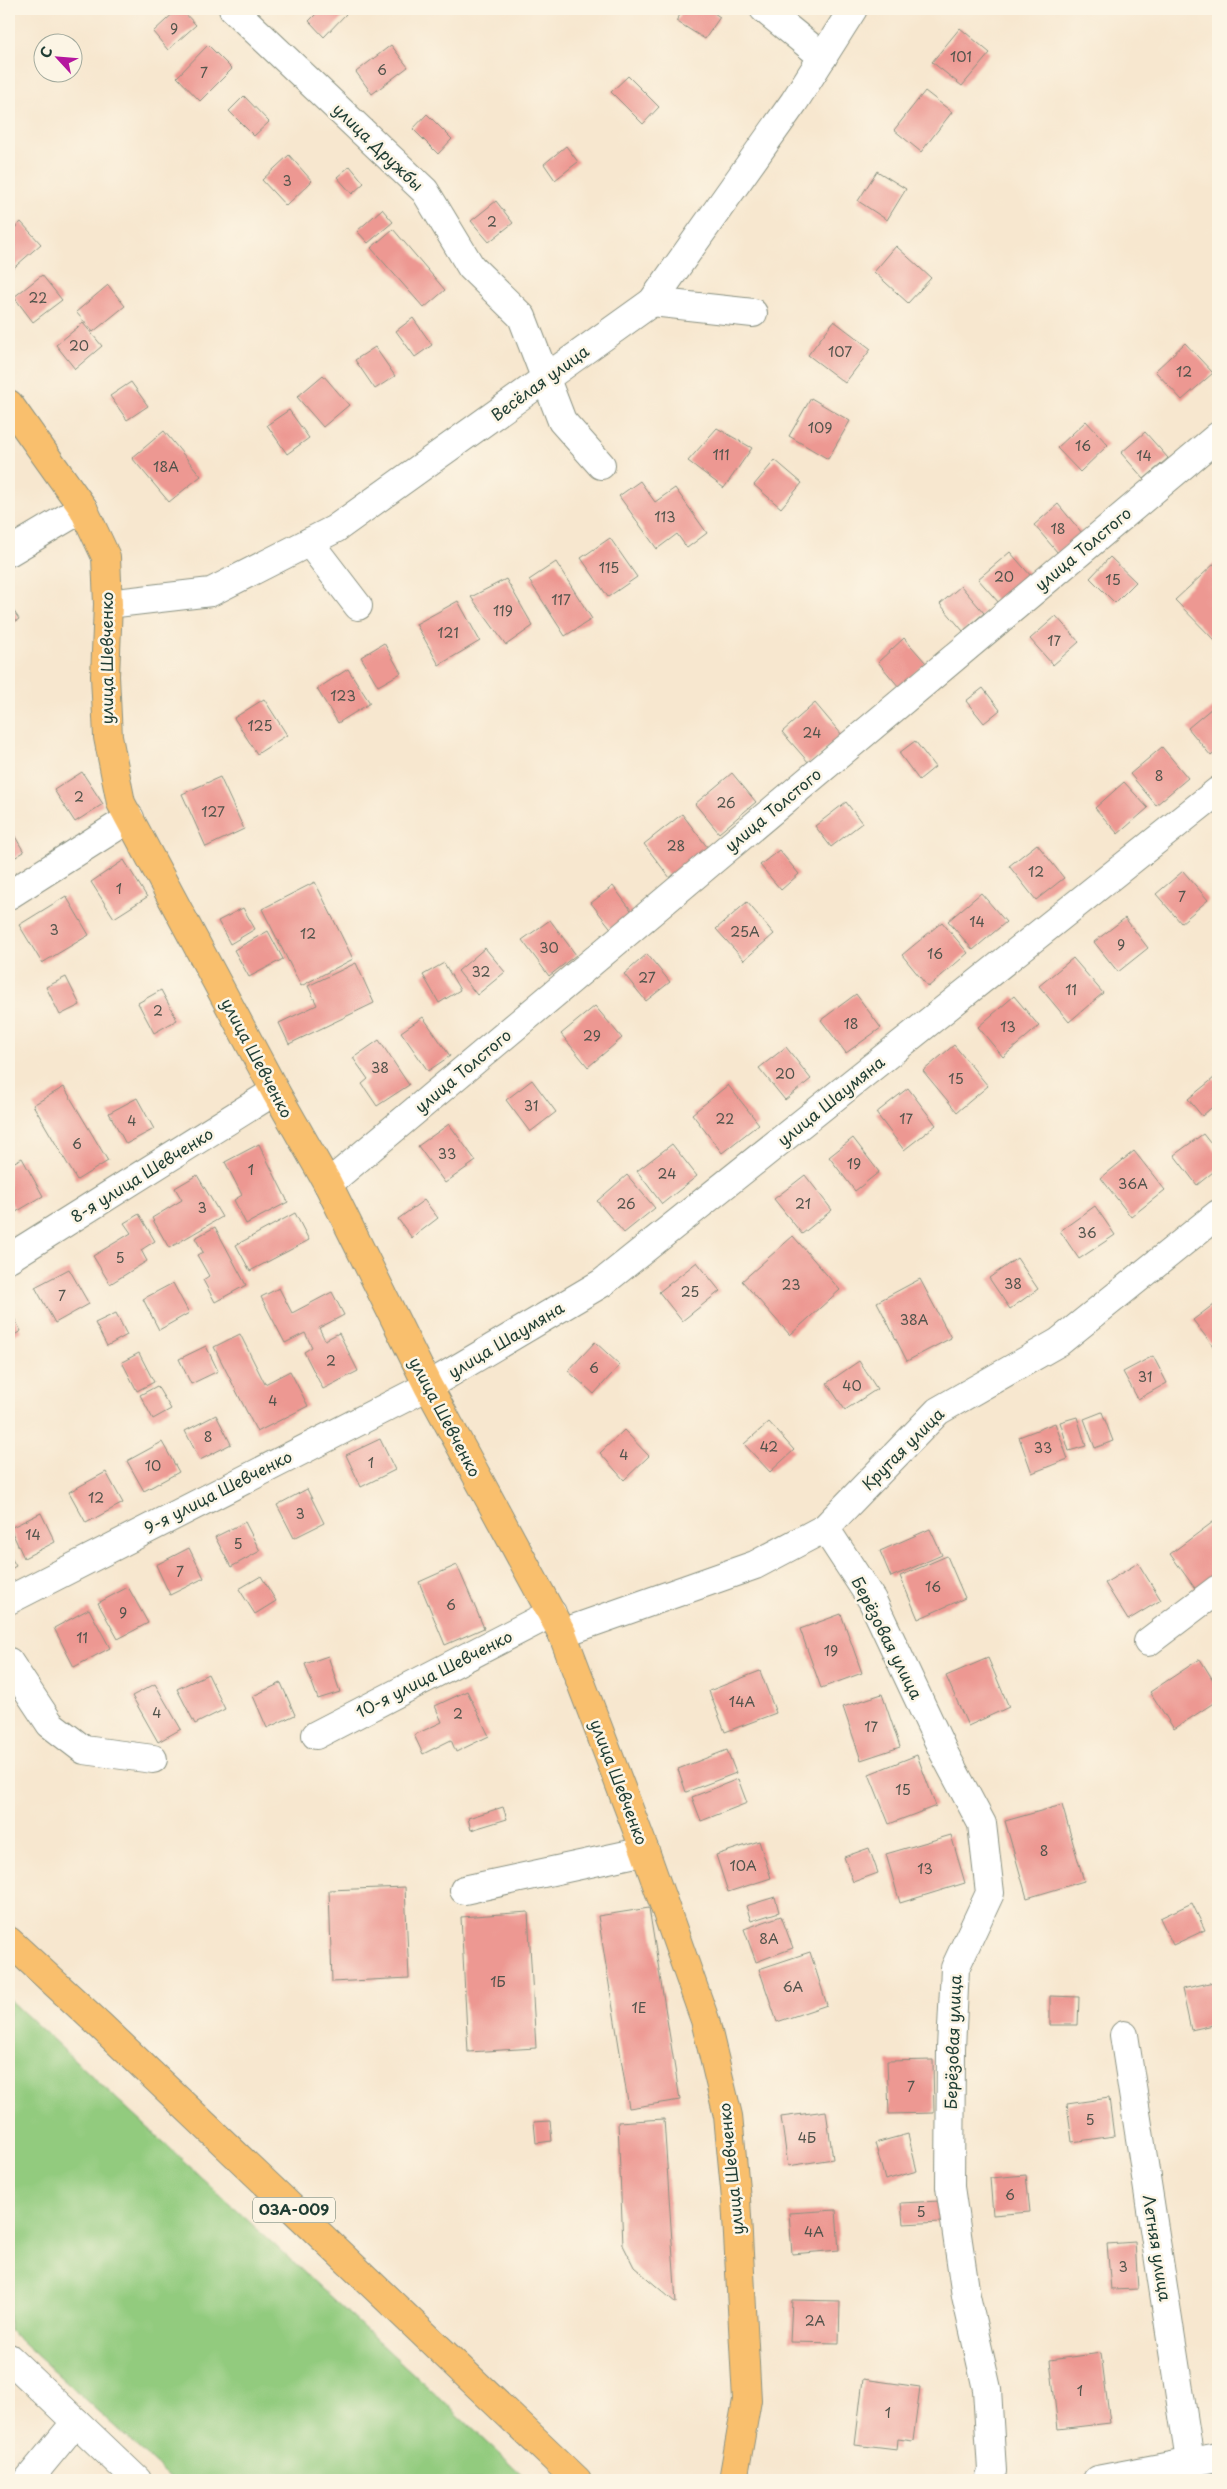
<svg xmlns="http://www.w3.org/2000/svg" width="1227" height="2489" font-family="'Playpen Sans',sans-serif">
<rect width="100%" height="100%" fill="#fcf5e5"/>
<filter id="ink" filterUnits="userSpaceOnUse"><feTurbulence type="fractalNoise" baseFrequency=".02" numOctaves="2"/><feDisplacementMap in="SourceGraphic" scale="10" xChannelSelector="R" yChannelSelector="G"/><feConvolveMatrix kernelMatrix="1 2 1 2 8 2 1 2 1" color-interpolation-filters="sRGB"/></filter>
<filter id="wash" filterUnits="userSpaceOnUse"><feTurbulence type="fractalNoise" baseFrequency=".0096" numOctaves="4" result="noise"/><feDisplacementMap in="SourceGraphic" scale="20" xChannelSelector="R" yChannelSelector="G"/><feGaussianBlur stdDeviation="1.12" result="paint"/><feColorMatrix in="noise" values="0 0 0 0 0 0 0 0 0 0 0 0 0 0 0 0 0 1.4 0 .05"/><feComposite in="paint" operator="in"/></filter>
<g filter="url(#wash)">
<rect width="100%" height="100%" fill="#f7e7cf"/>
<polygon fill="#92cb7e" stroke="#588459" points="9,1999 528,2480 173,2480 9,2330"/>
<g id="blocks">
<g fill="#ed9892">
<polygon points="178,9 181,9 196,25 168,50 153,32"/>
<polygon points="321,9 341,9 346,14 324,37 309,21"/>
<polygon points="684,9 708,9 720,17 705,39 676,21"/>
<polygon points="960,28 990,53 962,86 932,62"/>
<polygon points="208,45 232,69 200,101 177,77"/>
<polygon points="391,45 408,67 372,94 356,72"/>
<polygon points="628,76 659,107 643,124 611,92"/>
<polygon points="925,91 952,112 921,152 894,130"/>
<polygon points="244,96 269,122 254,136 229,111"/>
<polygon points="427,114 452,139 438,154 413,129"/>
<polygon points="566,146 578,162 555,180 544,164"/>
<polygon points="289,155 312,181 286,206 262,180"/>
<polygon points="350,166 364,183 352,194 337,177"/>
<polygon points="877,171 906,189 887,220 858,201"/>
<polygon points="496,201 513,223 489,242 471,221"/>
<polygon points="382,209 393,222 368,243 357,231"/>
<polygon points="21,222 41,244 9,272 9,233"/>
<polygon points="393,229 445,290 424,308 371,248"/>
<polygon points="896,246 931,278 908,303 874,272"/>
<polygon points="42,275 62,300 33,322 14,297"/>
<polygon points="108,285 125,306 93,332 76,312"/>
<polygon points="413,318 432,345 415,357 396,331"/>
<polygon points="834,321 871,349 845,383 808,355"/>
<polygon points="83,323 102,346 75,369 56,345"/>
<polygon points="1185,343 1213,373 1182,400 1155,371"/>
<polygon points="375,347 395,376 375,389 355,360"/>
<polygon points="323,375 349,405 323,427 297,397"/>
<polygon points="131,382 148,406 127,420 110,396"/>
<polygon points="811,398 850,421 828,459 789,436"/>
<polygon points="289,410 309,438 287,454 267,425"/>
<polygon points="1086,421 1108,445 1080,472 1057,448"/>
<polygon points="717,428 752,448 724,488 688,461"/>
<polygon points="164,431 201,476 169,502 132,458"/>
<polygon points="1145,432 1168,458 1144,479 1121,453"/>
<polygon points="775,460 802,483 781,508 754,485"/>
<polygon points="640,481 655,502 675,488 707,533 687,548 677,534 657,549 619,496"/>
<polygon points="1058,504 1082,533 1058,553 1034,525"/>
<polygon points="610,538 637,577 608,597 581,558"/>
<polygon points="1010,552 1031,576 999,603 978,579"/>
<polygon points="1110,557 1136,582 1115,603 1090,578"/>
<polygon points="556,562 592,619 565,636 529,580"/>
<polygon points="1215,563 1218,568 1218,644 1175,600"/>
<polygon points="506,579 533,626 506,645 471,597"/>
<polygon points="961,586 984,613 963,631 940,604"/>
<polygon points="458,601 480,641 439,665 416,624"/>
<polygon points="9,604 19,619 9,626"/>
<polygon points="1056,616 1079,642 1053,665 1030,639"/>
<polygon points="904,638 926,663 899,687 878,662"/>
<polygon points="384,643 401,673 378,686 361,657"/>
<polygon points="348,669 370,703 338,723 317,689"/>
<polygon points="983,688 1000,710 984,723 966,701"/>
<polygon points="264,699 287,735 257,754 234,718"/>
<polygon points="815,703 842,735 809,763 782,732"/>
<polygon points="1218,703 1218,750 1211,756 1188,728"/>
<polygon points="915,741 935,767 919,780 899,753"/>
<polygon points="1162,747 1188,778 1156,805 1130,774"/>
<polygon points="82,772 103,804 75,822 54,790"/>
<polygon points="732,773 756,802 719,833 695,804"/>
<polygon points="220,777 244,829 206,847 182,794"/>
<polygon points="1124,782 1148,808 1118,834 1095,808"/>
<polygon points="846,802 862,823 831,847 815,826"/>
<polygon points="682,814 708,848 670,878 644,844"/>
<polygon points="9,826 24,852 9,861"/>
<polygon points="1037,844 1064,878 1036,900 1009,866"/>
<polygon points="779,850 799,874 781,890 760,865"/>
<polygon points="124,860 147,897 114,918 91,882"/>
<polygon points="1183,871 1208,900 1181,923 1156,894"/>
<polygon points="315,882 353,959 301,986 262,909"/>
<polygon points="613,886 634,914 613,931 591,903"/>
<polygon points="981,893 1006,922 973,950 948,921"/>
<polygon points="66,896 89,935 42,963 19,925"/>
<polygon points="747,902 774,934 744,960 716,929"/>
<polygon points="243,908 255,929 230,944 218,921"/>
<polygon points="1125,918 1148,948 1118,972 1094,942"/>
<polygon points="550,920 576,955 549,976 522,940"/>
<polygon points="942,922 968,953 928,987 902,955"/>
<polygon points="268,931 283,959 249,977 234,950"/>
<polygon points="485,948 505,972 477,995 458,971"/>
<polygon points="647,954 670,982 646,1001 624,974"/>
<polygon points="1073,958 1103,993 1069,1022 1039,986"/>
<polygon points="356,963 374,1003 289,1044 279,1023 317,1005 308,986"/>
<polygon points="444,963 460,990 439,1003 423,975"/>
<polygon points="66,977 80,1005 60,1015 46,987"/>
<polygon points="161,990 177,1020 154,1033 138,1003"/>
<polygon points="856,994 881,1028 846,1053 821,1020"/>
<polygon points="1014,996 1039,1026 1003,1057 978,1027"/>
<polygon points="595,1006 622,1038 588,1067 561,1034"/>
<polygon points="423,1017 450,1056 428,1071 401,1032"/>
<polygon points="379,1040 409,1085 377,1106 362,1084 368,1079 353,1058"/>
<polygon points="954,1045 988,1086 957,1112 923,1071"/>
<polygon points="786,1047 811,1079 785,1100 759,1068"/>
<polygon points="1214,1078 1218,1084 1218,1102 1202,1116 1188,1099"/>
<polygon points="532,1080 556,1112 530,1132 506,1100"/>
<polygon points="728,1085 759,1124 722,1153 692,1114"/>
<polygon points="64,1087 108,1161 77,1180 33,1105"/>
<polygon points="908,1088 936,1125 904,1150 876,1113"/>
<polygon points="137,1098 154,1129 126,1144 109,1113"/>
<polygon points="449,1124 476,1161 445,1183 418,1146"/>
<polygon points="1203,1134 1218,1153 1218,1168 1197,1185 1174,1155"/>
<polygon points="853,1138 879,1172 855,1191 829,1157"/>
<polygon points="259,1144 288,1202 246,1224 234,1200 242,1195 225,1162"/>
<polygon points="672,1144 697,1176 662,1204 637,1171"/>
<polygon points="1134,1151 1165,1190 1131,1217 1101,1178"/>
<polygon points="22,1158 43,1196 16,1212 9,1199 9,1165"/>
<polygon points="197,1175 222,1217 169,1248 152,1218 182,1200 175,1188"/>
<polygon points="627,1175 655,1208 624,1233 597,1201"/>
<polygon points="805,1175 832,1210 802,1234 774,1199"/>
<polygon points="424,1200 438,1218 412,1238 398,1219"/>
<polygon points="1095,1206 1115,1235 1079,1259 1060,1231"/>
<polygon points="295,1213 309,1240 250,1271 236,1245"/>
<polygon points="139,1214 155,1241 141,1250 147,1261 110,1284 93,1256 131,1233 124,1223"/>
<polygon points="215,1227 246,1285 215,1302 203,1280 209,1276 197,1255 203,1252 195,1238"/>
<polygon points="793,1236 840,1290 790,1335 742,1281"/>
<polygon points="1017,1258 1038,1289 1010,1309 989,1278"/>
<polygon points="697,1262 720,1291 682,1321 659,1292"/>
<polygon points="69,1269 89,1304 55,1323 35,1287"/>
<polygon points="920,1279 951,1338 907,1361 877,1302"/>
<polygon points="173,1283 189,1313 159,1330 143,1299"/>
<polygon points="279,1288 292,1313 332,1292 344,1315 319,1328 325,1340 339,1333 358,1371 323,1389 304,1352 312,1347 305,1333 285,1343 261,1297"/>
<polygon points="1218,1301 1218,1348 1216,1350 1193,1320"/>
<polygon points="9,1309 21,1331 9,1338"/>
<polygon points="116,1313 127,1335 107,1346 95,1323"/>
<polygon points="240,1334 265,1384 290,1371 308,1406 257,1432 214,1347"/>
<polygon points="595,1342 620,1365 594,1394 568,1371"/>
<polygon points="206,1346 218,1371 191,1384 179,1359"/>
<polygon points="139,1353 154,1382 137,1391 122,1362"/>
<polygon points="1153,1356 1167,1383 1138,1399 1123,1372"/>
<polygon points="859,1361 877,1389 845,1410 827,1383"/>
<polygon points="157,1386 171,1409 153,1419 140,1395"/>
<polygon points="1102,1412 1113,1441 1095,1448 1084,1419"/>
<polygon points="216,1415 231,1444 200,1460 185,1431"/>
<polygon points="1077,1417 1086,1446 1069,1451 1060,1422"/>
<polygon points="769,1422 794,1450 770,1472 744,1444"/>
<polygon points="1055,1423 1068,1459 1032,1473 1019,1437"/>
<polygon points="624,1430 649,1456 624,1480 600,1453"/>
<polygon points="380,1439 395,1470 361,1487 346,1455"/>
<polygon points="162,1442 179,1472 144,1491 127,1461"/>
<polygon points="106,1472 123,1503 86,1523 69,1492"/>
<polygon points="307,1489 324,1523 294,1538 277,1505"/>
<polygon points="41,1513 55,1542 24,1558 10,1528"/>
<polygon points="1217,1519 1218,1575 1197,1591 1170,1554"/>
<polygon points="245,1522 260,1551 231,1567 215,1537"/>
<polygon points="930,1529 942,1555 891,1577 880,1551"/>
<polygon points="189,1548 204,1578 170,1595 156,1565"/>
<polygon points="9,1554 16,1566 9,1570"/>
<polygon points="947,1556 965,1598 918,1619 900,1576"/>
<polygon points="1138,1563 1161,1600 1128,1620 1105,1583"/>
<polygon points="457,1565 484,1628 445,1645 419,1582"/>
<polygon points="261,1576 276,1601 255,1614 239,1589"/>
<polygon points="128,1587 148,1623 118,1639 98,1603"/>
<polygon points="89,1609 110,1648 74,1667 54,1628"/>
<polygon points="841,1614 862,1673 821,1688 800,1629"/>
<polygon points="328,1656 340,1692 318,1699 305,1664"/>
<polygon points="988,1658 1009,1707 968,1726 946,1676"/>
<polygon points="1200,1659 1218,1688 1218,1700 1174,1729 1150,1692"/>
<polygon points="760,1671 776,1713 725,1732 709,1691"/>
<polygon points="208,1674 225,1709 195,1724 177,1689"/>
<polygon points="281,1683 295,1715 267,1728 253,1696"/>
<polygon points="155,1684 181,1729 158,1742 132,1696"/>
<polygon points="467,1691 489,1736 456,1752 451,1740 423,1754 414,1735 442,1722 435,1706"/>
<polygon points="882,1694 900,1747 861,1760 843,1707"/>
<polygon points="727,1750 736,1773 686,1792 678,1769"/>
<polygon points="917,1755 936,1806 889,1824 869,1774"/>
<polygon points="738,1779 747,1803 701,1821 692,1797"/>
<polygon points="1062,1805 1084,1881 1027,1898 1005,1821"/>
<polygon points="503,1807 507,1819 471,1830 468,1818"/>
<polygon points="951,1835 965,1883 900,1903 886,1854"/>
<polygon points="759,1841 771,1878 728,1892 716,1855"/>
<polygon points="869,1848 878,1873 853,1882 844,1857"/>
<polygon points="405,1887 409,1978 332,1982 329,1890"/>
<polygon points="775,1897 779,1912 751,1921 746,1906"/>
<polygon points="1192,1903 1205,1930 1173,1945 1160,1918"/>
<polygon points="649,1908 680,2100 629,2108 598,1916"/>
<polygon points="528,1912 536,2048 468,2052 461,1917"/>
<polygon points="781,1916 793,1948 756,1962 744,1929"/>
<polygon points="810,1952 827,2005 777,2022 759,1969"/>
<polygon points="1218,1981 1218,2024 1191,2030 1182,1989"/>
<polygon points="1050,1996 1079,1997 1078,2025 1050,2025"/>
<polygon points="933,2060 934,2113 889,2114 887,2061"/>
<polygon points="1109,2098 1114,2136 1072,2142 1067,2104"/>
<polygon points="826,2111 833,2159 788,2166 781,2117"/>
<polygon points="664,2119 676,2303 634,2267 623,2245 618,2122"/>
<polygon points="550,2121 552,2141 536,2143 534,2122"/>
<polygon points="908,2134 917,2171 885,2180 875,2143"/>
<polygon points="1026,2175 1030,2212 993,2215 990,2178"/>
<polygon points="940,2201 941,2222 903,2224 901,2203"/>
<polygon points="836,2210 839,2250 792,2254 789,2213"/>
<polygon points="1135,2242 1138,2289 1111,2290 1107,2244"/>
<polygon points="792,2300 840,2301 839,2343 790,2342"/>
<polygon points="1101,2353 1110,2423 1058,2429 1050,2360"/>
<polygon points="863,2379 920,2387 913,2441 898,2439 897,2450 855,2445"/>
</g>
</g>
</g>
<g filter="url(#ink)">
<use href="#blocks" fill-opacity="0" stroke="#8b9282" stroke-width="1"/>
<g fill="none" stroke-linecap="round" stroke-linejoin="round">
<g stroke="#8b9282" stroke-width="30">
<g id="minor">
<polyline points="233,9 425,191 471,267 522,317 562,421 601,465"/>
<polyline points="764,9 823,57"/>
<polyline points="652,302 753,313"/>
<polyline points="309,542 358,606"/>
<polyline points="9,552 83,508"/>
<polyline points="108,604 211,592 335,529 652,302 794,102 853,9"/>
<polyline points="9,895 130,818"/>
<polyline points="328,1184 1218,436"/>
<polyline points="9,1258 275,1091"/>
<polyline points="825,1528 872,1600 944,1753 982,1824 990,1893 955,1968 951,2048 950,2187 966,2296 987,2389 992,2471 989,2480"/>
<polyline points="9,1600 428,1386 602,1283 1218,791"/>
<polyline points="562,1633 755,1565 825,1528 938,1411 1059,1342 1218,1214"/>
<polyline points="1148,1642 1218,1589"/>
<polyline points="9,1662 50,1724 84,1750 153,1759"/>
<polyline points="316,1735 552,1613"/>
<polyline points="464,1890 645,1851"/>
<polyline points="1124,2035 1190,2461"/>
<polyline points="9,2358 137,2480"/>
<polyline points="28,2480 76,2422"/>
<polyline points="1097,2480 1218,2457"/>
</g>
</g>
<g stroke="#8b9282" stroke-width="30">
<g id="major">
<polyline points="9,404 83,508 106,557 108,604 105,676 108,737 121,803 275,1091 328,1184 428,1386 562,1633 645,1851 705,2020 728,2116 736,2199 747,2400 733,2480"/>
<polyline points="9,1941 101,2026 577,2480"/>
</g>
</g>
<use href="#minor" stroke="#fff" stroke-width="28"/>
<use href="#major" stroke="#f9bf6d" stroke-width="28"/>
</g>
</g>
<g text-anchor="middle" stroke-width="5" stroke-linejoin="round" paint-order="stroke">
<g font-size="14" fill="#52544c">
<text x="174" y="34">9</text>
<text x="961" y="62">101</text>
<text x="382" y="75">6</text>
<text x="204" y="78">7</text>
<text x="287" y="186">3</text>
<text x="492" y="227">2</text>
<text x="38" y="303">22</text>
<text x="79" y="351">20</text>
<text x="840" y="357">107</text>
<text x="1184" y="377">12</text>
<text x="820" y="433">109</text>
<text x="1083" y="451">16</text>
<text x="721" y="460">111</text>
<text x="1144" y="461">14</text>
<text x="166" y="472">18А</text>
<text x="665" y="522">113</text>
<text x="1058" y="534">18</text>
<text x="609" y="573">115</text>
<text x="1004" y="582">20</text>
<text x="1113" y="585">15</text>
<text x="561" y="605">117</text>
<text x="503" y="616">119</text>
<text x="448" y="638">121</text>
<text x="1054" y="646">17</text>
<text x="343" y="701">123</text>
<text x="260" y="731">125</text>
<text x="812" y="738">24</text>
<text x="1159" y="781">8</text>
<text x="79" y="802">2</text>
<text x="726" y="808">26</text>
<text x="213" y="817">127</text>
<text x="676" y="851">28</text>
<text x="1036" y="877">12</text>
<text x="119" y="894">1</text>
<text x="1182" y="902">7</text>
<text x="977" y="927">14</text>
<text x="54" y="935">3</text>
<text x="745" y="937">25А</text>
<text x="308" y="939">12</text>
<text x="1121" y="950">9</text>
<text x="549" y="953">30</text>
<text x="935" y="959">16</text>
<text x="481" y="977">32</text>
<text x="647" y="983">27</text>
<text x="1071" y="995">11</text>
<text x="158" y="1016">2</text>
<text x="851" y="1029">18</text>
<text x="1008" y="1032">13</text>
<text x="592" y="1041">29</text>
<text x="380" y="1073">38</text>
<text x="785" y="1079">20</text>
<text x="956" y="1084">15</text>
<text x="531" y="1111">31</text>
<text x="725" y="1124">22</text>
<text x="906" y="1124">17</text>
<text x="132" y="1126">4</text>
<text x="77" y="1149">6</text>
<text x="447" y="1159">33</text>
<text x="854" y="1169">19</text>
<text x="251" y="1175">1</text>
<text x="667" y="1179">24</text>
<text x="1133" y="1189">36А</text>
<text x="626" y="1209">26</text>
<text x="803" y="1209">21</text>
<text x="202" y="1213">3</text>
<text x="1087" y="1238">36</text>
<text x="120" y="1263">5</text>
<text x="1013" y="1289">38</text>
<text x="791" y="1290">23</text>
<text x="690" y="1297">25</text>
<text x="62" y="1301">7</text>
<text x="914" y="1325">38А</text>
<text x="331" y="1366">2</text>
<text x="594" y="1373">6</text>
<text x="1145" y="1382">31</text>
<text x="852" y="1391">40</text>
<text x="273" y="1406">4</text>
<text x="208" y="1442">8</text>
<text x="769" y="1452">42</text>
<text x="1043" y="1453">33</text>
<text x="624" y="1460">4</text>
<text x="371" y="1468">1</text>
<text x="153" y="1471">10</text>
<text x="96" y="1503">12</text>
<text x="300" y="1519">3</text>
<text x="33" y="1540">14</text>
<text x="238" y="1549">5</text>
<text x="180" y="1577">7</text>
<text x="933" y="1592">16</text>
<text x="451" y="1610">6</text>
<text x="123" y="1618">9</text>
<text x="82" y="1643">11</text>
<text x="831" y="1656">19</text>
<text x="742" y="1707">14А</text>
<text x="157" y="1718">4</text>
<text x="458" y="1719">2</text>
<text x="871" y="1732">17</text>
<text x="903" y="1795">15</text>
<text x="1044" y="1856">8</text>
<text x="743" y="1871">10А</text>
<text x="925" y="1874">13</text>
<text x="769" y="1944">8А</text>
<text x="498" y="1987">1Б</text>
<text x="793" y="1992">6А</text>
<text x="639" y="2013">1Е</text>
<text x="911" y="2092">7</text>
<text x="1090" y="2125">5</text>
<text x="807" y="2143">4Б</text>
<text x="1010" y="2200">6</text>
<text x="921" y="2217">5</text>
<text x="814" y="2237">4А</text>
<text x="1123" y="2272">3</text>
<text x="815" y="2326">2А</text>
<text x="1080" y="2396">1</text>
<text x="888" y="2418">1</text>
</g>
<rect fill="#fcf5e5" stroke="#617469" stroke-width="1" x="253" y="2197.5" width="82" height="25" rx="4"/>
<g font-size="15" font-weight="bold" fill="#1f3d34">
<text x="294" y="2215">03А-009</text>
</g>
<g font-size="16" fill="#1f3d34" stroke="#fcf5e5">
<text transform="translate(378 147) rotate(44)" y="6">улица Дружбы</text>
<text transform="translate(540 383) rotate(-36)" y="6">Весёлая улица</text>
<text transform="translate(1083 549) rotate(-40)" y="6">улица Толстого</text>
<text transform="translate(107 658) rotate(-90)" y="6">улица Шевченко</text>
<text transform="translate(773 810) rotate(-40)" y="6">улица Толстого</text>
<text transform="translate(257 1058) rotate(62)" y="6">улица Шевченко</text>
<text transform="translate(463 1071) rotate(-40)" y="6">улица Толстого</text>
<text transform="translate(831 1101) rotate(-39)" y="6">улица Шаумяна</text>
<text transform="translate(142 1175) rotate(-32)" y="6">8-я улица Шевченко</text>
<text transform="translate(506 1340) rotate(-31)" y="6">улица Шаумяна</text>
<text transform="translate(445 1417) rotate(62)" y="6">улица Шевченко</text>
<text transform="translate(903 1449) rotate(-45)" y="6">Крутая улица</text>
<text transform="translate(218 1492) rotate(-27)" y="6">9-я улица Шевченко</text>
<text transform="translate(887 1638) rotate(63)" y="6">Берёзовая улица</text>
<text transform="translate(434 1674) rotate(-27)" y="6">10-я улица Шевченко</text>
<text transform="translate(619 1782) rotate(69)" y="6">улица Шевченко</text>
<text transform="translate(953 2042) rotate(-88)" y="6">Берёзовая улица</text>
<text transform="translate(731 2169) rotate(-96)" y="6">улица Шевченко</text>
<text transform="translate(1157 2248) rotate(81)" y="6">Летняя улица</text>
</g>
</g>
<rect width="1227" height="2489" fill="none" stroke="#fcf5e5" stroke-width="30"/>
<g transform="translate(58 58) rotate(296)"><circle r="24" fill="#fcf5e5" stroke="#a4ab9e"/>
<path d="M0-4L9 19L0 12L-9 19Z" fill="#b5179e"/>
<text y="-8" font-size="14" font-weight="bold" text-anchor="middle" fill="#1f3d34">С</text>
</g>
</svg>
